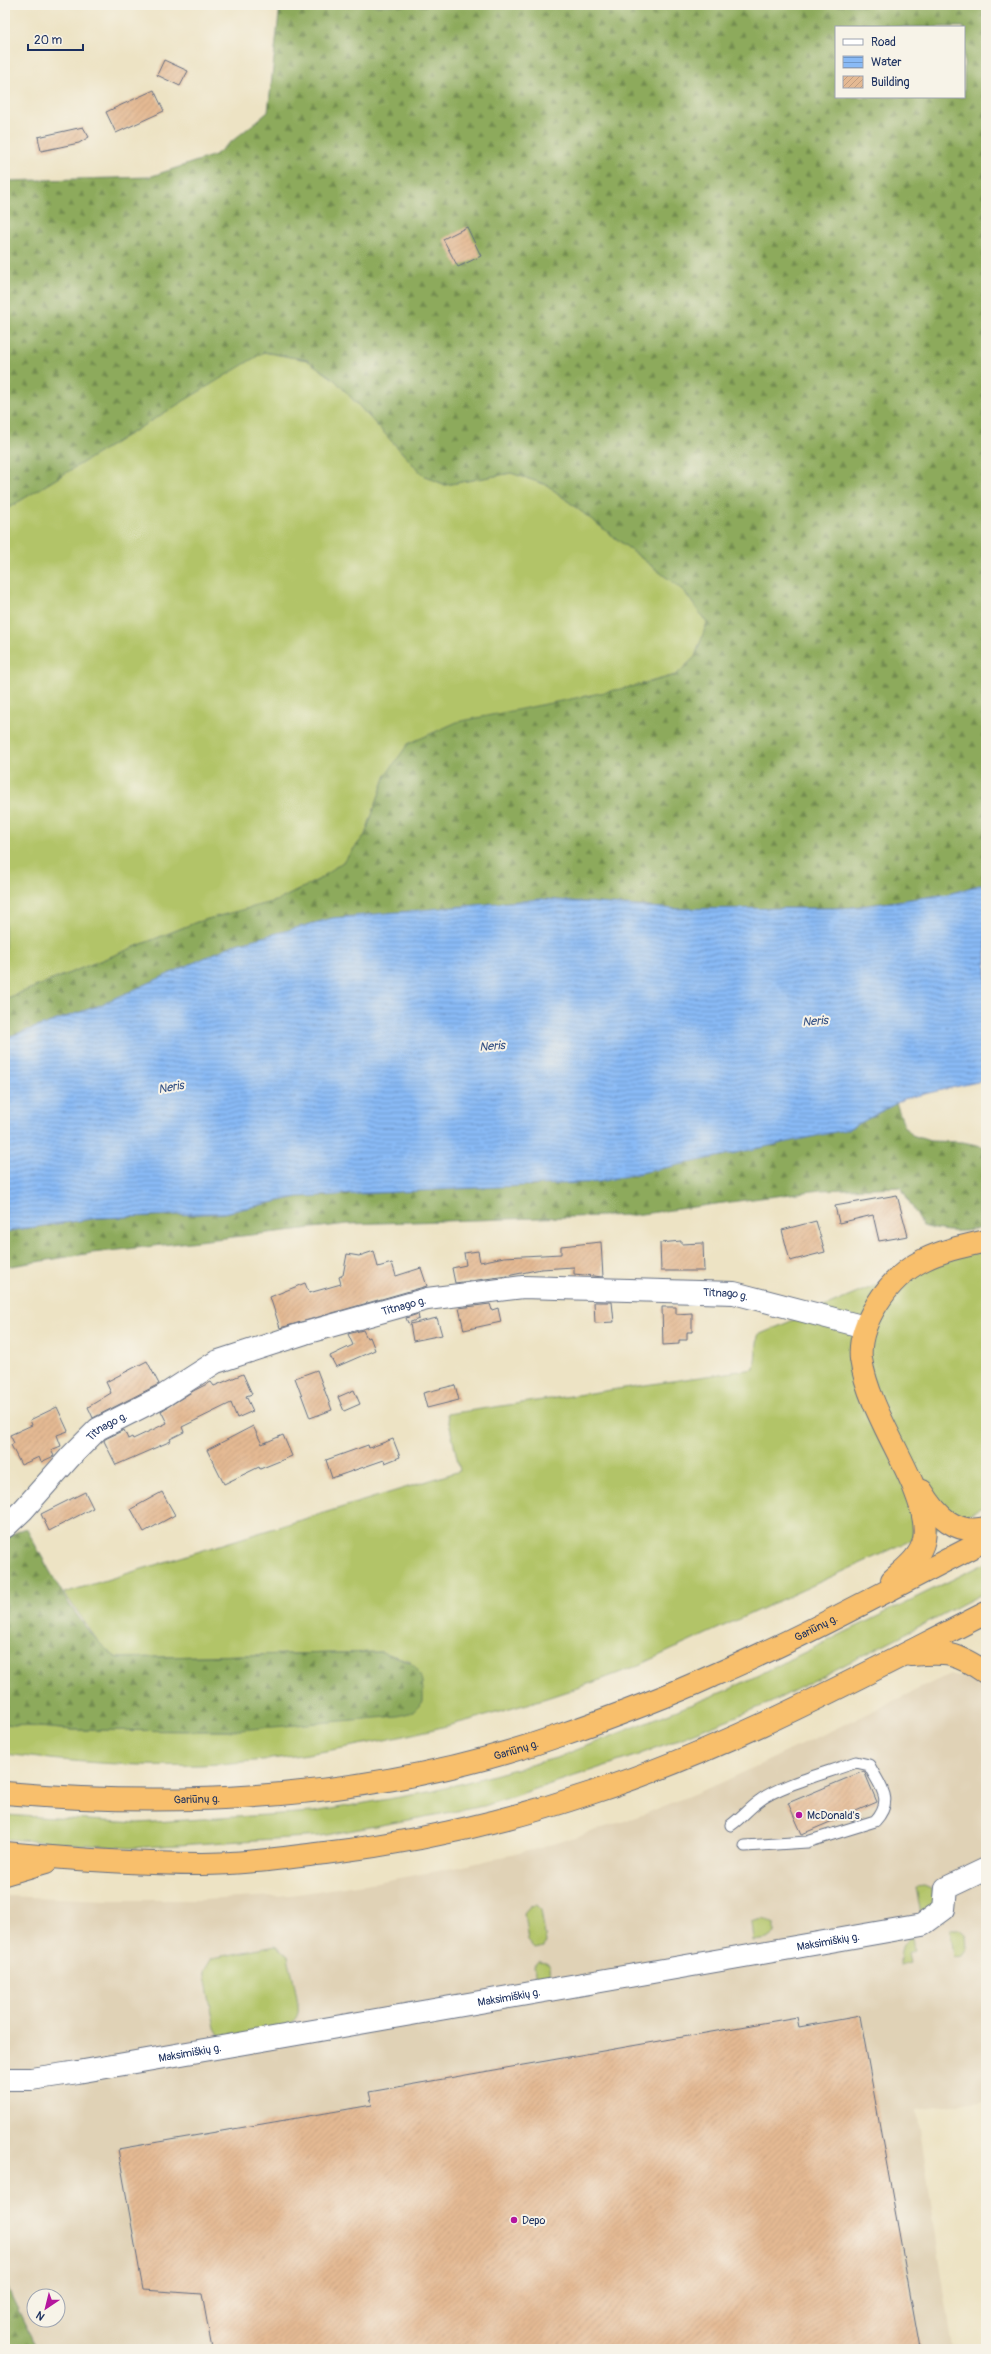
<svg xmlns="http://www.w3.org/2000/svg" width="991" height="2354" font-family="Pangolin,sans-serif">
<defs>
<pattern id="forest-firs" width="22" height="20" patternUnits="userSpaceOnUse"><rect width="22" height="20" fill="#8daa5c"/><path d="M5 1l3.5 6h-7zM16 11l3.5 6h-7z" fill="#728b4f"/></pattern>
<pattern id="water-rules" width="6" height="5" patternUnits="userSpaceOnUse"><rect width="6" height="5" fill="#89baf5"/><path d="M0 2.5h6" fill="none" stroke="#6f98ca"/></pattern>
<pattern id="building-hatch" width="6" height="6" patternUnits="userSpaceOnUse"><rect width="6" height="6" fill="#e4b993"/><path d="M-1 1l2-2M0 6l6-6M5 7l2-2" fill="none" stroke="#c39f81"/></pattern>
</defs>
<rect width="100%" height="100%" fill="#f7f3e8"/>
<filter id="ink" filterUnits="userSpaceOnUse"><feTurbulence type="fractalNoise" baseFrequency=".025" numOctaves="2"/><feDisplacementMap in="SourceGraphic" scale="8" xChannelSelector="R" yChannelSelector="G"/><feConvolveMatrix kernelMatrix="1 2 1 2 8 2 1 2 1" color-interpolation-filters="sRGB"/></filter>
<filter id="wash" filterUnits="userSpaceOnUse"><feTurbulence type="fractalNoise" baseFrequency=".012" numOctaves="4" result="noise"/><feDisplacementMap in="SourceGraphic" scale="16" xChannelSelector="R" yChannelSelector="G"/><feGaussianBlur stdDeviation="0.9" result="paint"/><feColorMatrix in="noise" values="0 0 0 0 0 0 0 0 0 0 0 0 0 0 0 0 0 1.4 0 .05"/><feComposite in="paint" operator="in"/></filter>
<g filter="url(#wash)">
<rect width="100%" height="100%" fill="#ede3c4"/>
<path fill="#e0d2b6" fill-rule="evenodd" d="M948 1675 968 1679 986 1692V2100L917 2110 953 2349H37L5 2285V1896L109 1900H204L290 1895 377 1882 464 1866 544 1847 642 1815 723 1782ZM34 2296H58V2320H34Z"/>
<g fill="#b2c467" stroke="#667a62">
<polygon points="263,352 307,360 335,380 423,475 445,485 511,473 547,485 684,591 707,623 695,657 676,675 635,686 386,775 365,835 344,861 318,880 279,900 197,922 5,999 5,510"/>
<path d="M986 1249V1506L632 1668C557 1697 484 1718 404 1736 338 1750 269 1762 201 1765 135 1767 70 1762 5 1754V1724L73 1730 228 1731 411 1661 381 1652 117 1658 102 1647 64 1593 460 1471 447 1414 754 1369 758 1335 931 1262Z"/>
<polygon points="986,1563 986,1592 770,1703 638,1755 484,1806 321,1836 130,1848 5,1839 5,1815 138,1823 314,1812 434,1791 556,1758 730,1689"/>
<polygon points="925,1886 932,1889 937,1904 921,1915 916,1887"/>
<polygon points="536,1905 541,1910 546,1942 544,1947 535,1949 528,1941 524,1913 530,1906"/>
<polygon points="763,1918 775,1924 775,1934 768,1939 753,1941 751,1922"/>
<polygon points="950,1929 959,1929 966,1935 967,1949 962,1956 954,1957"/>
<path d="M912 1937 914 1951 908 1954 910 1963 900 1966C900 1954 900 1942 912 1937Z"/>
<path d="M276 1946 288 1956C290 1967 300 2004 298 2013 294 2033 244 2034 226 2037L219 2035 215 2028 204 1971 212 1958Z"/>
<polygon points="538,1961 546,1962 550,1965 551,1981 536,1983 534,1966"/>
</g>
<g fill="url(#forest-firs)" stroke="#546c5d" fill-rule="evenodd">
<path d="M280 5H986V883L949 894 847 908 674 909 542 899 98 1006 5 1038V999L197 922 279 900 318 880 344 861 365 835 386 775 408 744 457 722 635 686 676 675 695 657 707 623 684 591 547 485 511 473 445 485 423 475 335 380 307 360 264 352 5 510V181L149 177 215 155 268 112ZM836 27H964V97H836Z"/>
<path d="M896 1103 904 1125 912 1135 930 1141 963 1142 986 1147V1226C965 1234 944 1232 923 1226L901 1187 820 1190 634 1215 348 1224 92 1253 5 1267V1233L14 1230 98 1218 223 1213 297 1197 849 1129Z"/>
<path d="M26 1528C49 1569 79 1631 117 1658L381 1652C414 1662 424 1664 423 1702L413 1712 398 1716 228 1731 73 1730 5 1724V1537Z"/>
<polygon points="5,2285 6,2285 37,2349 5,2349"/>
</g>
<polygon fill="url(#water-rules)" stroke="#5274aa" points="986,883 986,1080 906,1098 849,1129 598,1182 297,1197 223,1213 98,1218 14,1230 5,1233 5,1038 98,1006 233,945 333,918 542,899 674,909 847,908 949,894"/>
<g id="blocks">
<g fill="url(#building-hatch)">
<polygon points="164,60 188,71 180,86 157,75"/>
<polygon points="154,90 164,111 116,133 106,112"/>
<polygon points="83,127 89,137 79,143 41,151 38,137"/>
<polygon points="467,227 481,256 458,267 443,239"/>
<polygon points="897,1195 908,1236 879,1241 873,1215 839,1223 835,1206"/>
<polygon points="816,1221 825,1252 790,1261 782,1230"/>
<polygon points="681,1241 681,1244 703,1243 704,1271 661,1271 660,1243"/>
<polygon points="601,1242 603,1277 574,1274 574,1267 541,1269 507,1276 455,1283 452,1268 466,1265 464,1253 478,1251 480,1262 504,1257 561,1254 561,1246"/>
<polygon points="374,1251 378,1267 392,1263 396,1276 421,1268 427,1286 280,1328 270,1297 305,1283 309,1293 341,1284 339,1277 343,1275 347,1254 359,1256"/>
<polygon points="594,1302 612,1302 614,1322 595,1323"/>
<polygon points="490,1304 492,1310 498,1308 501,1322 464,1330 459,1308"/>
<polygon points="662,1307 676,1307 676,1314 692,1313 692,1332 687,1332 687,1340 679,1340 679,1344 663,1345"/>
<polygon points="418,1314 419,1319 408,1323 406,1318"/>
<polygon points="437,1318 442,1335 413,1341 410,1324"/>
<polygon points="363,1330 367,1338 370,1337 375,1350 336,1367 330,1356 353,1345 348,1334"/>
<polygon points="147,1361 159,1384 93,1418 88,1407 111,1393 106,1382"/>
<polygon points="317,1370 332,1410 310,1418 295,1378"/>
<polygon points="243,1374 252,1394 246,1396 253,1411 237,1418 231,1403 182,1427 184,1432 170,1439 171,1441 116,1465 104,1441 105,1439 124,1430 128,1439 132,1437 133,1439 167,1423 161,1411 195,1390 211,1382 214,1386"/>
<polygon points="455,1385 459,1400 427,1408 423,1393"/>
<polygon points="354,1390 360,1404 344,1411 338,1397"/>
<polygon points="57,1407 68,1431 57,1435 61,1446 51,1450 54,1456 41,1462 39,1457 21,1465 11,1445 14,1443 10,1435 32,1425 30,1420"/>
<polygon points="253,1426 262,1444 283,1435 292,1456 260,1469 259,1467 224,1484 207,1450"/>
<polygon points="393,1439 400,1457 385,1463 384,1460 332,1478 326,1460 368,1445 369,1448"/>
<polygon points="85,1492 93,1508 49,1531 41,1514"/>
<polygon points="162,1492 175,1515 144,1532 131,1509"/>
<polygon points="864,1771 877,1802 802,1834 788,1803"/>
<polygon points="860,2016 920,2349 212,2349 202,2294 143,2290 118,2149 372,2105 369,2092 797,2017 799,2027"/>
</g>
</g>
</g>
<g filter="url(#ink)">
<use href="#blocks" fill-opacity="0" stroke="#646e82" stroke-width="1"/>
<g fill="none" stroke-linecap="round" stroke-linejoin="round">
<g stroke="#646e82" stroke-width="13">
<path id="lane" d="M731 1825C741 1818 749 1808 759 1801 779 1785 830 1772 856 1762L869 1765C880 1787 895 1799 875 1821L807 1842 745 1846"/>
</g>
<g stroke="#646e82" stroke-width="24">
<g id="street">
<path id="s1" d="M5 1527 23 1510 71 1456 98 1429 163 1396 216 1362 305 1333 427 1299 523 1287 734 1293 865 1327"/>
<path id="s2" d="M5 2079H31L78 2072 922 1925 944 1909 946 1888 986 1869"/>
</g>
</g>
<g stroke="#646e82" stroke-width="24">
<g id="highway">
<path d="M922 1491C937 1516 955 1535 986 1528"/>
<path d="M892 1580C904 1569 920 1558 924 1540 927 1521 920 1503 913 1485 896 1445 867 1401 861 1359 859 1340 867 1320 877 1304 905 1259 938 1252 986 1241"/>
<path d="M911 1655C947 1652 956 1652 986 1673"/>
<path id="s3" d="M5 1793C190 1809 381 1798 558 1736 610 1718 662 1699 712 1676 806 1636 895 1586 986 1540"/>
<path d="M5 1853C70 1859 136 1864 201 1864 242 1864 284 1858 325 1853 415 1842 505 1822 591 1793 727 1749 859 1677 986 1613"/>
<polyline points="5,1874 46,1862"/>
</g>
</g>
<use href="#lane" stroke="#fff" stroke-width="11"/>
<use href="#street" stroke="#fff" stroke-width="22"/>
<use href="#highway" stroke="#f8bf6c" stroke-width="22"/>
</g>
</g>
<g fill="#b5179e" stroke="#f7f3e8" stroke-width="1.5">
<circle cx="799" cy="1815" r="4"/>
<circle cx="514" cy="2220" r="4"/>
</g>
<g text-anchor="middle" stroke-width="4" stroke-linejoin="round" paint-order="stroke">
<g font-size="11" fill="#1b2f5e" stroke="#f7f3e8">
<text dy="4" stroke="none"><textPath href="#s1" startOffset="791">Titnago g.</textPath></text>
<text dy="4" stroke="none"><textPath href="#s1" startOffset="467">Titnago g.</textPath></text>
<text dy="4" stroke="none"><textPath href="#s1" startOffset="144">Titnago g.</textPath></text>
<text dy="4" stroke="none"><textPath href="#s3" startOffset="840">Gariūnų g.</textPath></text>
<text dy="4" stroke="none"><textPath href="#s3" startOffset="516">Gariūnų g.</textPath></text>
<text dy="4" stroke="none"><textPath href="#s3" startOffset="192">Gariūnų g.</textPath></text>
<text dy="4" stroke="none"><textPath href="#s2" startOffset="835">Maksimiškių g.</textPath></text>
<text dy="4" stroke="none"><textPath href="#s2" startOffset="511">Maksimiškių g.</textPath></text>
<text dy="4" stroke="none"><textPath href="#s2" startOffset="187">Maksimiškių g.</textPath></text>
</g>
<g font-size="11" fill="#1b2f5e" stroke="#f7f3e8" text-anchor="start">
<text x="807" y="1819">McDonald's</text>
<text x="522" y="2224">Depo</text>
</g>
<g font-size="12" font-style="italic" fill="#365284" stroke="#f7f3e8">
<text transform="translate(815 1021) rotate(-4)" y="4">Neris</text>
<text transform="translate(492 1046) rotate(-4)" y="4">Neris</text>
<text transform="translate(171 1087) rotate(-10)" y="4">Neris</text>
</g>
</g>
<rect width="991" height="2354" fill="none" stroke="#f7f3e8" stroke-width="20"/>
<rect x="835" y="26" width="130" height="72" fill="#f7f3e8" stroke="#9fa5b1"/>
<rect x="843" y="39" width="20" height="6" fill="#ffffff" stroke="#9fa5b1"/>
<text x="871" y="46" font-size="12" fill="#1b2f5e">Road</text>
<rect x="843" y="56" width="20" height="12" fill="url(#water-rules)" stroke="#9fa5b1"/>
<text x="871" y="66" font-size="12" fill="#1b2f5e">Water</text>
<rect x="843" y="76" width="20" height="12" fill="url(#building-hatch)" stroke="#9fa5b1"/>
<text x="871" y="86" font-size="12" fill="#1b2f5e">Building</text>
<g transform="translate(46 2308) rotate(215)"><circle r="19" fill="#f7f3e8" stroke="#9fa5b1"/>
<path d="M0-3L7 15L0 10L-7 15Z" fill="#b5179e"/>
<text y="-6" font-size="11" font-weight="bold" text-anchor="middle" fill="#1b2f5e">N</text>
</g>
<path d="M28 44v6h55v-6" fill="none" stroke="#1b2f5e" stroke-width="2"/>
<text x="34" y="44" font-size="12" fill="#1b2f5e" stroke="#f7f3e8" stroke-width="3" paint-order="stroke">20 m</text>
</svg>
